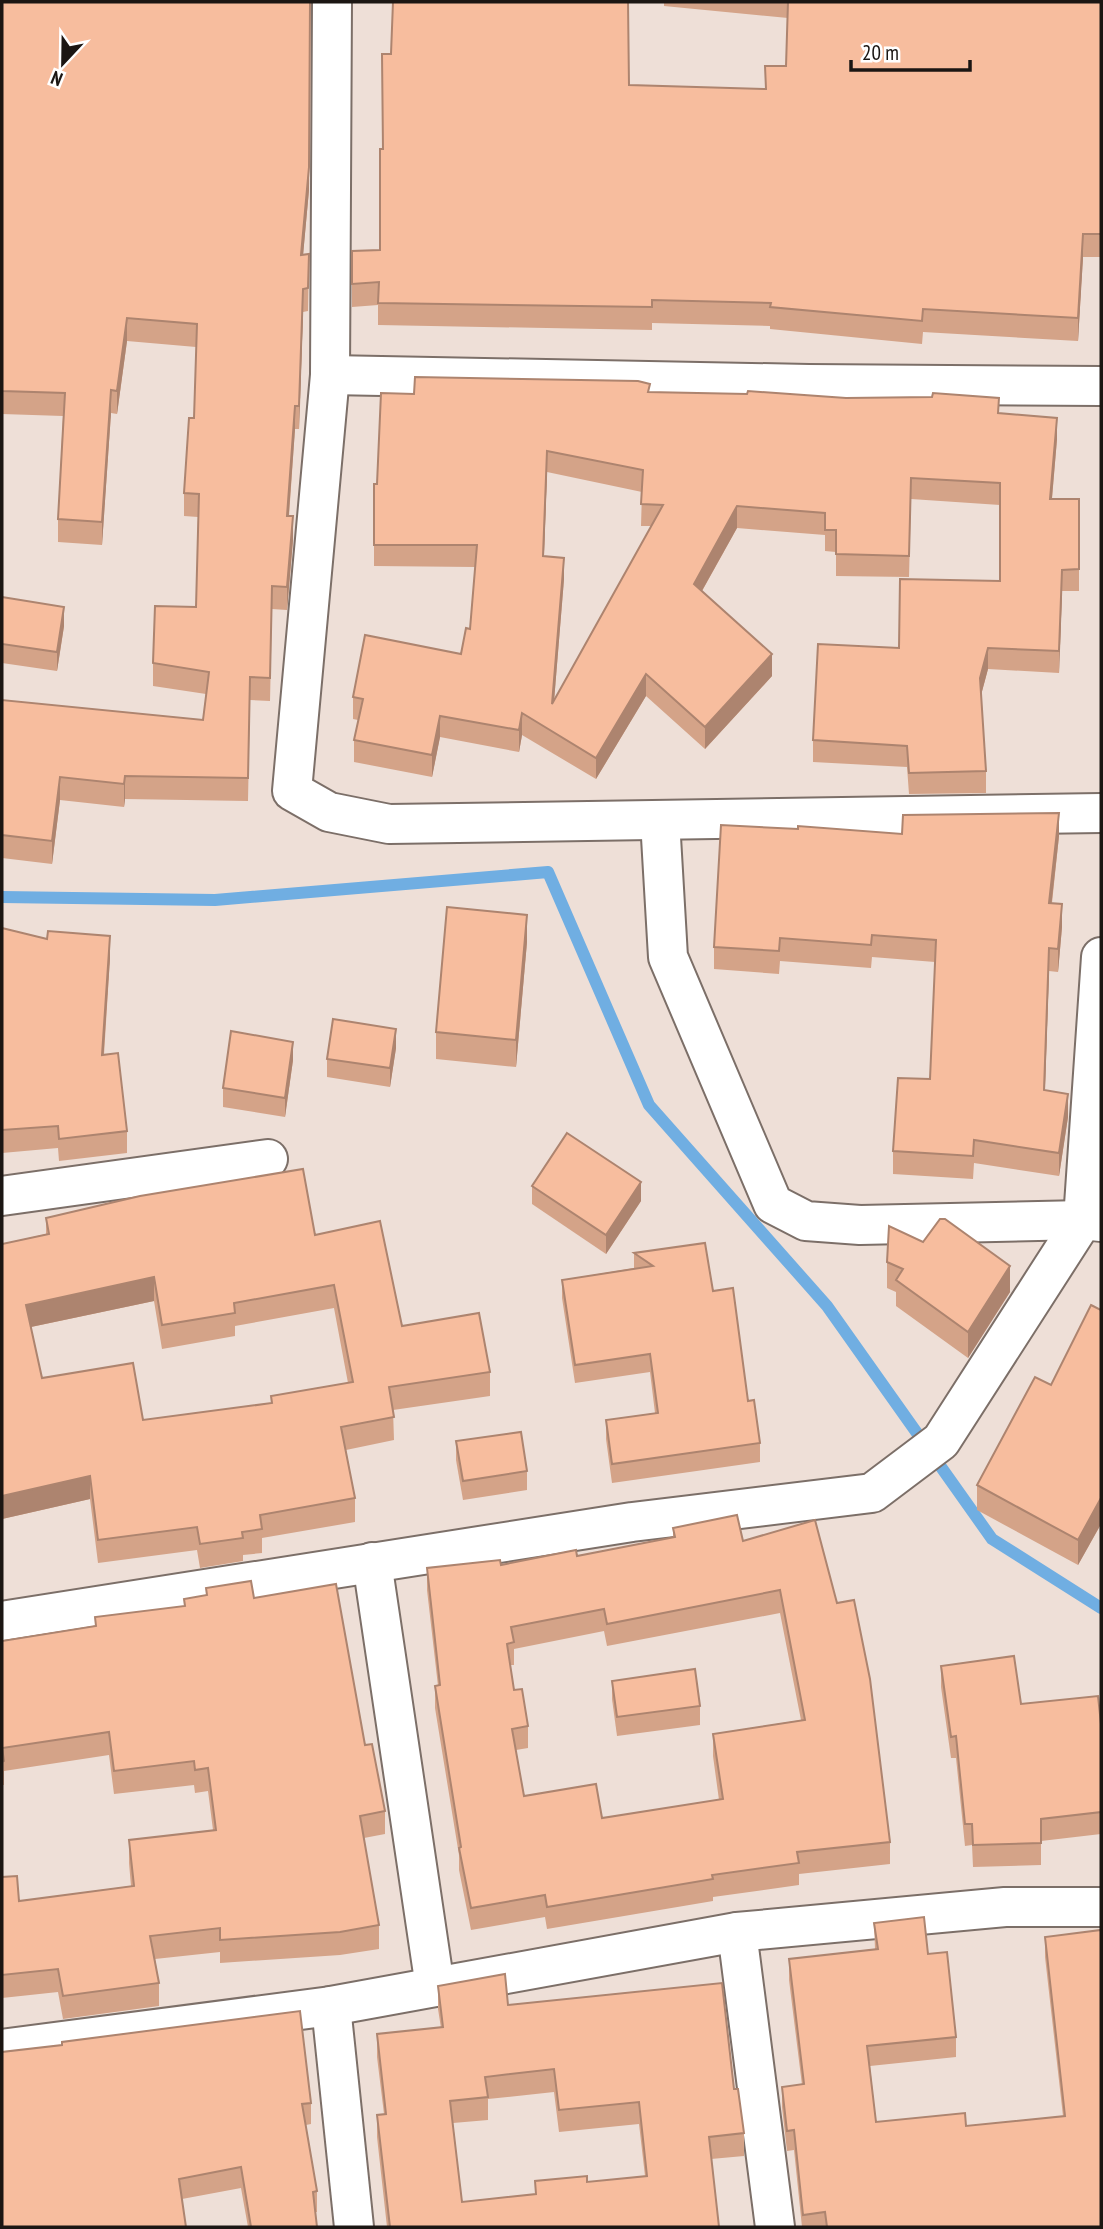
<svg xmlns="http://www.w3.org/2000/svg" width="1103" height="2229" font-family="'PT Sans Narrow',sans-serif">
<rect width="100%" height="100%" fill="#eedfd7"/>
<g fill="none" stroke-linecap="round" stroke-linejoin="round">
<polyline stroke="#70aee2" stroke-width="12" points="2,897 215,900 548,872 649,1105 827,1306 992,1539 1101,1608"/>
<g stroke="#7c6f68" stroke-width="42">
<g id="minor">
<polyline points="332,2 330,375 292,791 329,812 389,824 1101,813"/>
<polyline points="330,375 809,384 1101,386"/>
<polyline points="660,820 668,957 773,1204 806,1221 860,1225 1083,1220 1101,1222"/>
<polyline points="2,1196 268,1159"/>
<polyline points="372,1562 435,1987"/>
<polyline points="2,1621 632,1522 872,1493 941,1441 1083,1220 1101,957"/>
<polyline points="737,1932 775,2227"/>
<polyline points="331,2006 354,2227"/>
<polyline points="2,2049 331,2006 737,1932 1005,1907 1101,1907"/>
</g>
</g>
<use href="#minor" stroke="#fff" stroke-width="38"/>
</g>
<g fill="#d4a388" fill-rule="evenodd">
<polygon points="2,2 310,2 309,190 303,255 309,254 308,311 303,312 299,429 295,429 289,516 293,540 287,610 272,609 270,701 250,700 248,801 125,799 124,807 60,800 52,864 2,858 2,700 203,720 206,694 153,686 153,663 196,607 198,517 184,516 184,493 194,418 196,347 127,341 117,414 111,413 102,545 58,542 58,519 63,416 2,414"/>
<polygon points="664,2 1101,2 1101,257 1083,257 1078,341 923,332 922,344 770,329 770,326 652,323 652,330 378,325 378,305 352,307 352,251 380,250 383,149 391,54 629,85 765,89 786,66 788,18 664,6"/>
<path d="M650 392 999 413 1057 439 1052 499H1079V591H1062L1059 673 988 669 981 695 986 771V793L909 794 907 767 813 762V740L899 648 1000 581V505L911 499 909 577 836 576V552L825 551V535L737 528 702 591 772 676 705 749 646 696 596 779 522 735 519 752 440 737 432 777 354 762V740L358 720 353 719V697L461 654 470 629 475 567 374 566V484H377L414 394ZM547 472 642 492 641 526H652L554 701 564 579 544 556Z"/>
<polygon points="2,597 64,626 57,671 2,663"/>
<polygon points="902,834 1059,836 1052,903 1062,927 1058,972 1049,971 1045,1090 1068,1117 1059,1176 974,1163 973,1179 893,1174 893,1151 930,1079 935,962 872,957 871,968 780,961 779,974 714,969 714,947"/>
<polygon points="2,928 110,958 104,1055 127,1131 127,1153 59,1161 58,1148 2,1153"/>
<polygon points="527,942 516,1067 436,1059 436,1032"/>
<polygon points="396,1048 390,1087 327,1077 327,1059"/>
<polygon points="293,1060 285,1117 223,1107 223,1088"/>
<polygon points="532,1186 641,1201 606,1254 532,1204"/>
<path d="M46 1218 315 1235 402 1326 490 1372V1396L393 1410 394 1440 346 1450 355 1498V1522L262 1538V1553L243 1555V1561L200 1568 197 1550 98 1563 90 1499 2 1519V1244L46 1234ZM154 1301 162 1349 235 1336V1326L334 1308 348 1383 271 1396V1404L143 1420 42 1378 31 1327Z"/>
<polygon points="634,1253 713,1291 748,1401 760,1443 760,1462 612,1483 606,1439 606,1420 655,1413 650,1372 575,1383 562,1298 562,1280 634,1268"/>
<polygon points="887,1262 1010,1292 968,1358 896,1306 896,1292 887,1288"/>
<polygon points="1101,1310 1101,1524 1078,1565 977,1510 977,1485 1051,1385"/>
<polygon points="456,1441 527,1471 527,1490 463,1500 456,1460"/>
<path d="M815 1520 890 1842V1864L799 1874V1885L713 1897V1901L547 1929 545 1917 471 1930 459 1870V1855L435 1708V1686H438L427 1590V1568L501 1565 577 1556 673 1537V1528L743 1541ZM780 1613 801 1720 713 1734V1756L719 1800 602 1818 524 1796 516 1750 528 1748V1726L514 1690 510 1665H514V1649L604 1631 607 1646Z"/>
<polygon points="206,1588 254,1598 365,1745 385,1811 385,1834 364,1838 379,1925 379,1949 340,1955 220,1963 220,1952 155,1959 159,1983 159,2006 63,2019 58,1992 2,1998 2,1877 19,1901 131,1886 129,1863 129,1840 213,1830 208,1791 195,1793 194,1785 114,1794 109,1755 4,1771 4,1785 2,1785 2,1641 95,1626 95,1617 184,1606 184,1599 206,1596"/>
<polygon points="941,1666 1021,1704 1101,1724 1101,1834 1041,1841 1041,1865 973,1867 972,1845 965,1846 956,1758 951,1758 941,1687"/>
<polygon points="612,1681 700,1706 700,1725 617,1736 612,1699"/>
<polygon points="874,1923 928,1954 956,2037 956,2057 870,2066 876,2122 966,2126 1063,2116 1045,1957 1045,1937 1101,2227 802,2227 794,2150 787,2151 782,2107 782,2087 802,2085 789,1980 789,1959 875,1949"/>
<path d="M438 1986 508 2005 734 2089 744 2133V2156L711 2159 719 2227H387L377 2137V2115L384 2114 377 2057V2034L441 2028 438 2009ZM554 2092 559 2132 639 2124 645 2176 587 2182 535 2181V2194L462 2202 453 2123 488 2120V2099Z"/>
<polygon points="2,2052 311,2103 311,2124 306,2125 317,2191 317,2212 315,2212 317,2227 248,2227 241,2188 182,2199"/>
</g>
<g fill="#ad846f">
<polygon points="310,2 309,190 301,278 301,255"/>
<polygon points="1083,234 1083,257 1078,341 1078,318"/>
<polygon points="303,289 303,312 299,429 299,406"/>
<polygon points="127,318 127,341 117,414 117,391"/>
<polygon points="111,390 111,413 102,545 102,522"/>
<polygon points="295,406 295,429 287,539 287,516"/>
<polygon points="1057,418 1057,439 1050,520 1050,499"/>
<polygon points="547,451 547,472 543,578 543,556"/>
<polygon points="737,506 737,528 694,605 694,584"/>
<polygon points="293,516 293,540 287,610 287,587"/>
<polygon points="564,558 564,579 552,726 552,704"/>
<polygon points="1062,570 1062,591 1059,673 1059,651"/>
<polygon points="64,607 64,626 57,671 57,652"/>
<polygon points="988,648 988,669 980,699 980,678"/>
<polygon points="772,654 772,676 705,749 705,727"/>
<polygon points="646,674 646,696 596,779 596,758"/>
<polygon points="522,713 522,735 519,752 519,730"/>
<polygon points="440,716 440,737 432,777 432,755"/>
<polygon points="125,776 125,799 124,807 124,784"/>
<polygon points="60,777 60,800 52,864 52,841"/>
<polygon points="1059,813 1059,836 1049,926 1049,903"/>
<polygon points="1062,904 1062,927 1058,972 1058,949"/>
<polygon points="527,915 527,942 516,1067 516,1040"/>
<polygon points="110,936 110,958 102,1078 102,1055"/>
<polygon points="1049,948 1049,971 1044,1113 1044,1090"/>
<polygon points="396,1029 396,1048 390,1087 390,1068"/>
<polygon points="293,1042 293,1060 285,1117 285,1098"/>
<polygon points="1068,1094 1068,1117 1059,1176 1059,1153"/>
<polygon points="641,1182 641,1201 606,1254 606,1235"/>
<polygon points="1010,1266 1010,1292 968,1358 968,1332"/>
<polygon points="154,1277 154,1301 26,1328 26,1305"/>
<polygon points="90,1476 90,1499 2,1519 2,1496"/>
<polygon points="1101,1498 1101,1524 1078,1565 1078,1540"/>
</g>
<g fill="#f7bd9e" stroke="#ad846f" stroke-width="2" fill-rule="evenodd">
<polygon points="2,2 310,2 309,167 301,255 309,254 308,288 303,289 299,406 295,406 287,516 293,516 287,587 272,586 270,678 250,677 248,778 125,776 124,784 60,777 52,841 2,835 2,700 203,720 209,672 153,663 155,606 196,607 199,494 184,493 189,418 194,418 197,324 127,318 117,391 111,390 102,522 58,519 65,393 2,391"/>
<polygon points="393,2 628,2 629,85 766,89 765,66 786,66 788,2 1101,2 1101,234 1083,234 1078,318 923,309 922,321 770,307 771,303 652,300 652,307 378,303 379,282 352,284 352,251 380,250 380,149 383,149 382,54 391,54"/>
<path d="M415 377 638 381 650 384 648 392 747 394 748 391 846 398 932 397 933 393 999 398 998 413 1057 418 1050 499H1079V569L1062 570 1059 651 988 648 980 678 986 771 909 773 907 746 813 740 818 644 899 648 900 579 1000 581V483L911 478 909 556 836 554V530H825V513L737 506 694 584 772 654 705 727 646 674 596 758 522 713 519 730 440 716 432 755 354 740 363 699 353 697 365 635 461 654 466 628 470 629 477 545H374V484H377L381 393 414 394ZM547 451 643 470 641 504 663 505 552 704 564 558 543 556Z"/>
<polygon points="2,597 64,607 57,652 2,644"/>
<polygon points="1059,813 1049,903 1062,904 1058,949 1049,948 1044,1090 1068,1094 1059,1153 974,1140 973,1156 893,1151 898,1078 930,1079 936,940 872,935 871,945 780,938 779,951 714,947 721,825 798,829 798,826 902,834 903,815"/>
<polygon points="447,907 527,915 516,1040 436,1032"/>
<polygon points="2,928 47,939 48,931 110,936 102,1055 118,1053 127,1131 59,1139 58,1126 2,1130"/>
<polygon points="333,1019 396,1029 390,1068 327,1059"/>
<polygon points="231,1031 293,1042 285,1098 223,1088"/>
<polygon points="567,1133 641,1182 606,1235 532,1186"/>
<path d="M303 1169 315 1235 380 1221 402 1326 479 1313 490 1372 389 1387 394 1417 341 1427 355 1498 260 1515 262 1529 242 1532 243 1538 200 1544 197 1527 98 1540 90 1476 2 1496V1244L49 1234 46 1218 140 1196ZM154 1277 162 1325 235 1313 234 1303 334 1285 353 1382 271 1396 272 1403 143 1420 133 1363 42 1378 26 1305Z"/>
<polygon points="940,1219 945,1219 1010,1266 968,1332 896,1280 903,1269 887,1262 889,1226 923,1242"/>
<polygon points="705,1243 713,1291 733,1288 748,1401 754,1400 760,1443 612,1464 606,1420 658,1413 650,1354 575,1365 562,1280 653,1266 634,1253"/>
<polygon points="1091,1305 1101,1310 1101,1498 1078,1540 977,1485 1035,1377 1051,1385"/>
<polygon points="521,1432 527,1471 463,1481 456,1441"/>
<path d="M737 1515 743 1541 815 1520 837 1603 854 1600 870 1679 890 1842 797 1852 799 1863 712 1875 713 1879 547 1907 545 1895 471 1908 459 1848 461 1847 435 1686 440 1685 427 1568 500 1560 501 1565 576 1550 577 1556 675 1537 673 1528ZM780 1590 805 1720 713 1734 723 1799 602 1818 596 1784 524 1796 512 1729 528 1726 522 1689 514 1690 507 1644 514 1642 511 1627 604 1609 607 1624Z"/>
<polygon points="251,1581 254,1598 336,1584 365,1745 372,1744 385,1811 360,1816 379,1925 340,1932 220,1940 220,1928 150,1936 159,1983 63,1996 58,1969 2,1975 2,1877 17,1876 19,1901 134,1886 129,1840 216,1830 208,1768 195,1770 194,1761 114,1771 109,1732 2,1748 4,1761 2,1762 2,1641 96,1626 95,1617 185,1606 184,1599 207,1595 206,1588"/>
<polygon points="1014,1656 1021,1704 1098,1696 1101,1724 1101,1812 1041,1819 1041,1843 973,1845 972,1824 965,1824 956,1736 951,1737 941,1666"/>
<polygon points="695,1669 700,1706 617,1717 612,1681"/>
<polygon points="924,1917 928,1954 947,1952 956,2037 867,2046 876,2122 965,2113 966,2126 1065,2116 1045,1937 1101,1930 1101,2227 827,2227 825,2212 803,2215 794,2130 787,2131 782,2087 804,2084 789,1959 878,1949 874,1923"/>
<path d="M505 1974 508 2005 722 1983 734 2089H738L744 2133 709 2137 719 2227H390L377 2115 386 2114 377 2034 443 2027 438 1986ZM554 2069 559 2110 639 2102 647 2176 587 2182V2176L535 2181 536 2194 462 2202 450 2101 488 2097 485 2077Z"/>
<polygon points="300,2011 311,2103 302,2104 317,2191 313,2192 317,2227 251,2227 241,2167 179,2179 186,2227 2,2227 2,2052 62,2045 62,2042"/>
</g>
<rect width="1103" height="2229" fill="none" stroke="#1b1613" stroke-width="7"/>
<g transform="translate(63 63) rotate(202)" stroke="#ffffff" stroke-width="5" paint-order="stroke">
<path d="M0-5L12 26L0 18L-12 26Z" fill="#1b1613"/>
<text y="-10" font-size="19" font-weight="bold" text-anchor="middle" fill="#1b1613">N</text>
</g>
<path d="M851 60v10h119v-10" fill="none" stroke="#1b1613" stroke-width="3.5"/>
<text x="862" y="60" font-size="21" fill="#1b1613" stroke="#ffffff" stroke-width="5" paint-order="stroke">20 m</text>
</svg>
